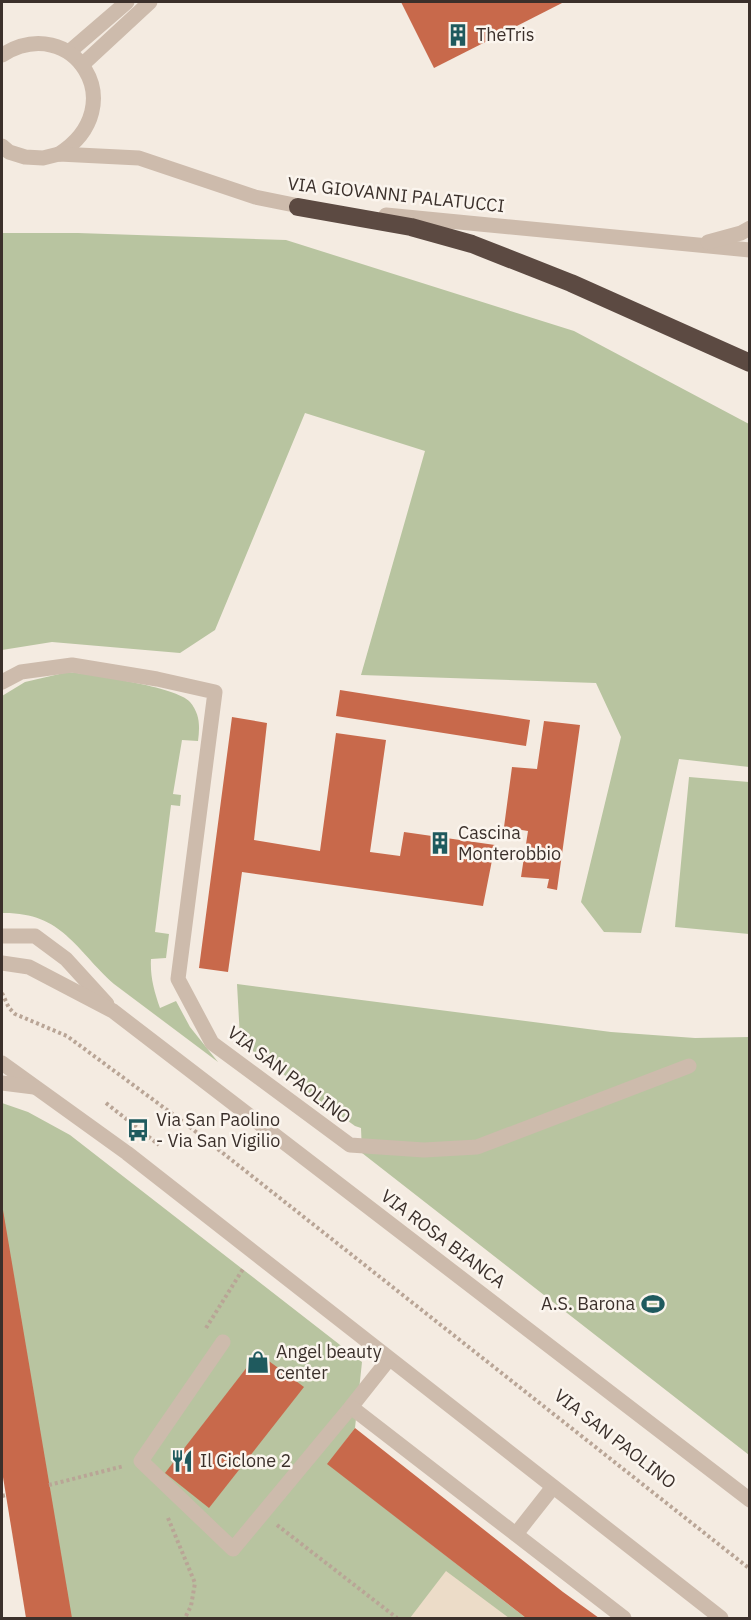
<svg xmlns="http://www.w3.org/2000/svg" width="751" height="1620" font-family="'IBM Plex Sans',sans-serif">
<rect width="100%" height="100%" fill="#f4ebe1"/>
<g fill="#b8c4a0">
<polygon points="2,233 78,233 286,240 574,331 749,424 749,767 679,759 641,933 604,932 581,902 621,737 596,683 361,675 425,451 305,413 215,630 180,653 52,642 2,650"/>
<path d="M68 672C89 674 178 687 190 702 200 714 200 726 198 741L182 740 173 794 181 795 180 806 171 805 155 932 169 934 166 958 151 959C150 976 154 991 160 1008L176 1001 190 1027 218 1062 114 984C75 949 62 912 2 913V696L25 682Z"/>
<polygon points="689,777 749,782 749,934 675,927"/>
<polygon points="237,984 611,1032 695,1038 749,1037 749,1455 362,1153 361,1128 355,1126 258,1056 240,1038"/>
<polygon points="2,1103 28,1112 70,1135 362,1362 355,1428 328,1464 526,1618 70,1618 2,1217"/>
</g>
<polygon fill="#ecdcc8" points="446,1571 509,1618 410,1618"/>
<g fill="#c8694b">
<polygon points="401,2 564,2 434,68"/>
<polygon points="340,690 530,720 526,746 336,716"/>
<polygon points="232,717 267,723 254,840 320,851 336,733 386,740 370,852 400,856 404,832 495,845 483,906 242,872 228,972 199,968"/>
<polygon points="544,721 580,725 557,890 547,888 549,879 521,877 528,831 504,827 512,767 537,769"/>
<polygon points="2,1210 3,1210 72,1618 26,1618 2,1471"/>
<polygon points="258,1353 304,1387 209,1508 165,1473"/>
<polygon points="355,1428 563,1592 599,1618 526,1618 327,1464"/>
</g>
<g fill="none" stroke-linecap="round" stroke-linejoin="round">
<g stroke="#b9a596" stroke-width="4" stroke-dasharray="3 3" stroke-linecap="butt">
<polyline points="2,993 9,1008 15,1014 67,1036 186,1124 750,1569"/>
<polyline points="106,1103 159,1145"/>
<polyline points="206,1328 243,1269"/>
<polyline points="49,1485 124,1466"/>
<polyline points="2,1496 6,1495"/>
<polyline points="168,1518 195,1583 191,1606 185,1618"/>
<polyline points="277,1525 397,1618"/>
</g>
<g stroke="#cdbbac" stroke-width="15">
<polyline points="69,52 127,2"/>
<path d="M2 55C73 11 134 106 59 154"/>
<polyline points="82,65 150,2"/>
<polyline points="2,146 9,152 25,157 43,158 59,154 139,158 255,197 309,208"/>
<polyline points="386,215 750,250"/>
<polyline points="708,242 741,233 750,228"/>
<polyline points="2,682 21,672 72,665 157,679 215,692 178,979 212,1043 350,1145 424,1150 477,1147 689,1066"/>
<polyline points="2,936 35,936 66,959 107,1004"/>
<polyline points="2,963 29,967 113,1011 750,1500"/>
<polyline points="2,1063 127,1153 721,1618"/>
<polyline points="2,1083 34,1087"/>
<polyline points="223,1342 141,1461 233,1549 351,1407 389,1359"/>
<polyline points="351,1407 624,1618"/>
<polyline points="516,1534 553,1487"/>
</g>
<polyline stroke="#5c4a42" stroke-width="18" points="298,207 411,227 472,244 571,283 750,363"/>
</g>
<defs>
<g id="building-bare" transform="scale(1.8)"><path d="M-4-6H4V6H1V3H-1V6H-4ZM-2.5-4.3h1.7v1.8h-1.7ZM.8-4.3h1.7v1.8H.8ZM-2.5-1h1.7V.8h-1.7ZM.8-1h1.7V.8H.8Z" fill="#1f5a5e" stroke="#fbf5ee" stroke-width="2.5" paint-order="stroke"/></g>
<g id="bus-bare" transform="scale(1.8)"><path d="M-5-6H5V4H4V6H2V4H-2V6H-4V4H-5ZM-3.5-4V0h7V-4ZM-3.5 1.2v1.5H-2V1.2ZM2 1.2v1.5H3.5V1.2Z" fill="#1f5a5e" stroke="#fbf5ee" stroke-width="2.5" paint-order="stroke"/></g>
<g id="stadium-bare" transform="scale(1.8)"><path d="M0-5a6.5 5 0 1 0 0 10a6.5 5 0 1 0 0-10ZM-3.5-1.8h7v3.6h-7Z" fill="#1f5a5e" stroke="#fbf5ee" stroke-width="2.5" paint-order="stroke"/></g>
<g id="shop-bare" transform="scale(1.8)"><path d="M-5-2.5h2.3a2.7 3.5 0 0 1 5.4 0H5L5.5 6h-11ZM-1.5-2.5h3a1.5 2.3 0 0 0-3 0Z" fill="#1f5a5e" stroke="#fbf5ee" stroke-width="2.5" paint-order="stroke"/></g>
<g id="restaurant-bare" transform="scale(1.8)"><path d="M-5-6h1v4h1v-4h1v4h1v-4h1v5L-1.5 .5V6h-2V.5L-5-1ZM5-6V6H3V1.5H1.5Q1.5-4 5-6Z" fill="#1f5a5e" stroke="#fbf5ee" stroke-width="2.5" paint-order="stroke"/></g>
</defs>
<g fill-rule="evenodd">
<use href="#building-bare" x="458" y="35"/>
<use href="#building-bare" x="440" y="843"/>
<use href="#bus-bare" x="138" y="1130"/>
<use href="#stadium-bare" x="653" y="1304"/>
<use href="#shop-bare" x="258" y="1362"/>
<use href="#restaurant-bare" x="182" y="1461"/>
</g>
<g text-anchor="middle" stroke-width="5" stroke-linejoin="round" paint-order="stroke">
<g font-size="18" fill="#3b302b" stroke="#fbf5ee" text-anchor="start">
<text x="476" y="41">TheTris</text>
<text x="458" y="839">Cascina<tspan x="458" dy="21">Monterobbio</tspan></text>
<text x="156" y="1126">Via San Paolino<tspan x="156" dy="21">- Via San Vigilio</tspan></text>
<text x="635" y="1310" text-anchor="end">A.S. Barona</text>
<text x="276" y="1358">Angel beauty<tspan x="276" dy="21">center</tspan></text>
<text x="200" y="1467">Il Ciclone 2</text>
</g>
<g font-size="18" fill="#3b302b" stroke="#fbf5ee">
<text transform="translate(396 195) rotate(6)" y="6">VIA GIOVANNI PALATUCCI</text>
<text transform="translate(289 1075) rotate(37)" y="6">VIA SAN PAOLINO</text>
<text transform="translate(443 1239) rotate(37)" y="6">VIA ROSA BIANCA</text>
<text transform="translate(615 1439) rotate(38)" y="6">VIA SAN PAOLINO</text>
</g>
</g>
<rect width="751" height="1620" fill="none" stroke="#3b302b" stroke-width="6"/>
</svg>
